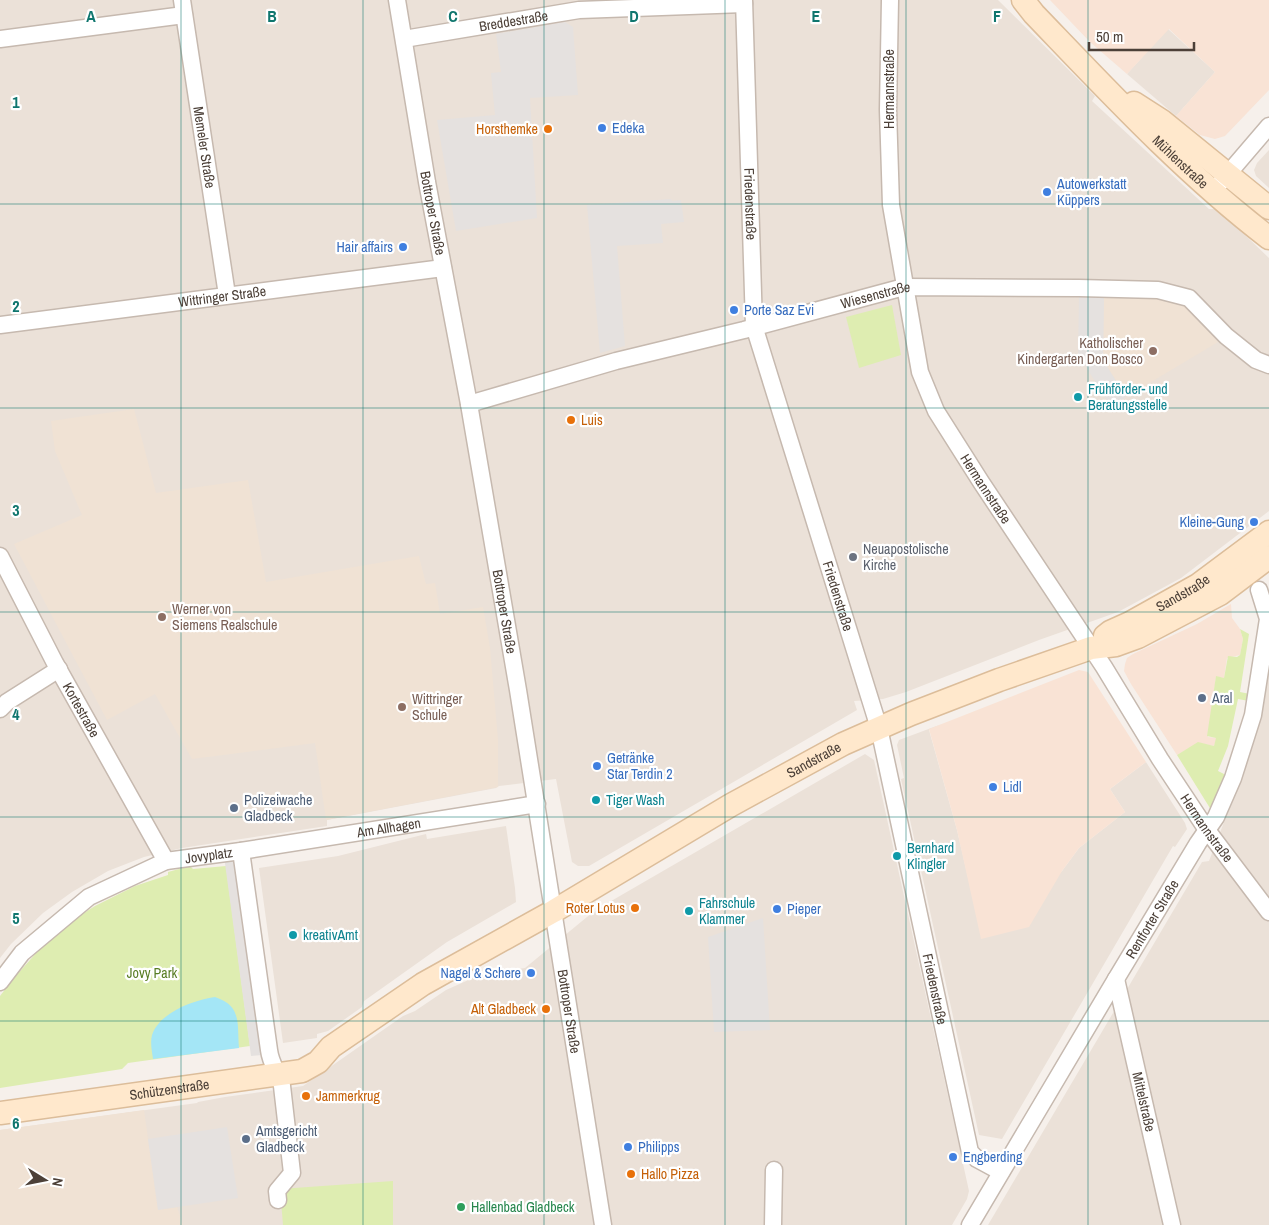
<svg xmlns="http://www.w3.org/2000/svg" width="1269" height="1225" font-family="'Archivo Narrow',sans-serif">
<rect width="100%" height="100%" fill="#f6f0eb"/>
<g fill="#ebe1d8">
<polygon points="0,0 998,0 1095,96 1092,101 1209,209 1217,209 1221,212 1269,258 1269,511 1181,578 1118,612 1039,640 906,692 883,699 854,701 857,710 589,866 578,866 572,862 556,779 499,786 496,788 327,820 327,826 182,848 144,857 108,871 72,892 43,913 11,944 0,958"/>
<polygon points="1168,29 1215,72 1176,116 1127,74"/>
<polygon points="1269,150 1269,188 1256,176 1254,170 1257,163"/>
<polygon points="1269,645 1269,1225 988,1225 1202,862 1209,861 1243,773"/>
<polygon points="942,724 929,730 957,830 982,938 1062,871 1079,848 1125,812 1110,789 1146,762 1185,823 1187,829 1175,847 1173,846 1002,1139 979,1135 901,779 904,778 897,745 899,740"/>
<polygon points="865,754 874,760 969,1191 967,1199 952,1225 0,1225 0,1130 197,1103 198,1102 225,1097 303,1086 403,1016 415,1011 446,990 482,974 525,968 587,917 606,904"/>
<polygon points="506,826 515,888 516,902 447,942 364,1001 362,1007 328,1031 317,1034 317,1038 283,1043 259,868 338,856 426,834 427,839"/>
</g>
<g fill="#f9e3d5">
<polygon points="1050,0 1269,0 1269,90 1225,136 1215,139 1200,135 1176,116 1215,72 1169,29 1127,74 1090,42"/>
<polygon points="1231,604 1232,618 1240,629 1243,639 1240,655 1227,658 1224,678 1216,677 1208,737 1217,738 1214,746 1198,743 1177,755 1131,684 1124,671 1125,664 1127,658 1133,654 1197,624"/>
<polygon points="1079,670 1088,672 1146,762 1110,789 1125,812 1079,848 1062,871 1029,927 981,939 957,830 929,729"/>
</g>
<g fill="#f0e2d4">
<polygon points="1104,298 1161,298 1184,304 1190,309 1218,342 1126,397 1103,360"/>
<polygon points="134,409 156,493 248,480 266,582 419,556 426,584 435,583 440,614 483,607 490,648 498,740 498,787 326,820 315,743 192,759 155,694 107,720 14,544 82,515 55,451 51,421"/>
<polygon points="144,1110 158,1210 177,1207 183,1225 0,1225 0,1130"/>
</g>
<g fill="#deedb1">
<polygon points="892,305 901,355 859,368 846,317"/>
<polygon points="1240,629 1249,634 1240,692 1250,694 1249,701 1238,699 1228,746 1218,771 1228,776 1213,813 1177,755 1198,742 1214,746 1216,738 1207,736 1216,676 1224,678 1228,656 1237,657 1240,655 1243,639"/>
<polygon points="190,866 193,869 226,866 250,1046 128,1063 122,1069 0,1088 0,996 13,979 46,942 73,920 95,906 135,886 168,875 168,872"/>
<polygon points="393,1181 393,1225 283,1225 280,1189"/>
</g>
<g fill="#e5e1df">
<polygon points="565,22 573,27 578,95 530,98 537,218 456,231 437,120 495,115 491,73 501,72 496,34"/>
<polygon points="671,199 672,201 681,200 684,222 661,224 663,243 617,246 625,346 600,353 587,205"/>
<polygon points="1079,297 1104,298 1103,360 1126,397 1111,407 1078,354"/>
<polygon points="236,855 262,1055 251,1056 224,856"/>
<polygon points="763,918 770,1030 714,1032 708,937"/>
<polygon points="227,1127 238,1198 158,1210 148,1139"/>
</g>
<path fill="#a4e6f6" d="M215 997C242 1006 237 1023 239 1048L153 1059C152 1051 150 1043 152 1035 160 1012 194 1000 215 997Z"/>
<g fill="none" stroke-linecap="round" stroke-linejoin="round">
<g stroke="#c6b9af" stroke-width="19">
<g id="minor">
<path id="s1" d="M182 0 227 295"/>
<path id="s2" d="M397 0 427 182 469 404 518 690 603 1225"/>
<path id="s3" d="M744 0 754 326 879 728 970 1152 977 1159 1001 1172"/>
<path id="s4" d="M890 0 888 110 891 205 920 372 936 411 981 482 1104 667 1160 759 1207 830 1269 912"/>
<polyline points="0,39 184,15"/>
<path id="s5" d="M404 39 579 10 744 4"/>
<polyline points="1221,182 1269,126"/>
<path id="s6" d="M0 325 443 268"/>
<path id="s7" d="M469 404 616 361 744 330 904 287 1079 288 1158 290 1189 298 1226 336 1256 360 1269 365"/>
<path id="s8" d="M0 556 55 663 166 861"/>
<polyline points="0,709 7,702 59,669"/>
<path d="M241 851 269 1050C271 1066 279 1072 282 1086L292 1173 277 1191 278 1200"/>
<path id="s9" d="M1116 979 1172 1225"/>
<path id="s10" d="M0 982 22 953 89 897 166 861 241 851 537 804"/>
<polyline points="773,1225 774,1170"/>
<path id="s11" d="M970 1225 1116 979 1198 843 1216 817 1233 778 1253 715 1268 619 1259 590"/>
</g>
</g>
<g stroke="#dcbd9a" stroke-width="25">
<g id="secondary">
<path id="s12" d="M1023 0 1034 14C1109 92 1183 172 1269 238"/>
<polyline points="1134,103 1162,121 1269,208"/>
<path id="s13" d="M1105 636 1110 632 1130 623 1198 585 1269 532"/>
<path id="s14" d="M0 1113 302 1071 318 1062 331 1047 423 984 554 911 731 805 843 744 911 714 999 680 1091 648 1116 645 1138 637 1220 594 1269 557"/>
</g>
</g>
<use href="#minor" stroke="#fff" stroke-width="16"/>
<use href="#secondary" stroke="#ffe8cc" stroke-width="22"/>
</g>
<path fill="none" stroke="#0f766e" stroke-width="1" stroke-opacity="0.55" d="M181 0V1225M363 0V1225M544 0V1225M725 0V1225M906 0V1225M1088 0V1225M0 204H1269M0 408H1269M0 612H1269M0 817H1269M0 1021H1269"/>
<g fill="#3f7fe0" stroke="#fff" stroke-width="2">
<circle cx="602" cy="128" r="5"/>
<circle cx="1047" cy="192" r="5"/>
<circle cx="403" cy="247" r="5"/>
<circle cx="734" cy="310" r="5"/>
<circle cx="1254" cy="522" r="5"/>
<circle cx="597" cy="766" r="5"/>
<circle cx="993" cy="787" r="5"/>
<circle cx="777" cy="909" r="5"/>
<circle cx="531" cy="973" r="5"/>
<circle cx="628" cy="1147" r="5"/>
<circle cx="953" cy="1157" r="5"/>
</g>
<g fill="#e8710a" stroke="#fff" stroke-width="2">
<circle cx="548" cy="129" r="5"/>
<circle cx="571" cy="420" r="5"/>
<circle cx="635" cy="908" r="5"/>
<circle cx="546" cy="1009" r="5"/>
<circle cx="306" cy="1096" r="5"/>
<circle cx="631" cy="1174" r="5"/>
</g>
<g fill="#8d6e63" stroke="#fff" stroke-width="2">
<circle cx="1153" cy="351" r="5"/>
<circle cx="162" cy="617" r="5"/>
<circle cx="402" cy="707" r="5"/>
</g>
<g fill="#0f9aa8" stroke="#fff" stroke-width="2">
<circle cx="1078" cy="397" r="5"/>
<circle cx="596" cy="800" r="5"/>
<circle cx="897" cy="856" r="5"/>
<circle cx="689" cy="911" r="5"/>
<circle cx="293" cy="935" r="5"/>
</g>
<circle fill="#6b7280" stroke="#fff" stroke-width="2" cx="853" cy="557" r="5"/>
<g fill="#5c6f8a" stroke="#fff" stroke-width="2">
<circle cx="1202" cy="698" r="5"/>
<circle cx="234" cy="808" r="5"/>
<circle cx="246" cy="1139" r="5"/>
</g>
<circle fill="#2e9e5b" stroke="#fff" stroke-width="2" cx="461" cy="1207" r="5"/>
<g text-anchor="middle" stroke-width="4.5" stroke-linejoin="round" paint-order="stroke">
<g font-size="14" fill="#4c4038" stroke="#fff">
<text dy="5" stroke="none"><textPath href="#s5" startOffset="111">Breddestraße</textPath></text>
<text transform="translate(889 89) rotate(-90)" y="5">Hermannstraße</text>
<text dy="5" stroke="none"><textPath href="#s1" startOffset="149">Memeler Straße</textPath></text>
<text dy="5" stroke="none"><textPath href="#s12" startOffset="226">Mühlenstraße</textPath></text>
<text dy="5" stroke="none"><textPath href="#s3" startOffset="204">Friedenstraße</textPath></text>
<text dy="5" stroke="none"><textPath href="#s2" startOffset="216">Bottroper Straße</textPath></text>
<text dy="5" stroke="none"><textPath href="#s6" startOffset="224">Wittringer Straße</textPath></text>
<text dy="5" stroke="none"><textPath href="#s7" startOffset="421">Wiesenstraße</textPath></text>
<text dy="5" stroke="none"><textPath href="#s4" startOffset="509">Hermannstraße</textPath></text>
<text dy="5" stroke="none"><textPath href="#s13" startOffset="89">Sandstraße</textPath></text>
<text dy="5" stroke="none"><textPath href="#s3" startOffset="609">Friedenstraße</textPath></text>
<text dy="5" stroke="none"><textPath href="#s2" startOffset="621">Bottroper Straße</textPath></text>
<text dy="5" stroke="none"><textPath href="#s8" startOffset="174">Kortestraße</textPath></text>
<text dy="5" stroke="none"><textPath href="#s14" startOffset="905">Sandstraße</textPath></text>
<text dy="5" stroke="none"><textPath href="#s10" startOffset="434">Am Allhagen</textPath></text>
<text dy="5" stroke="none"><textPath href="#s4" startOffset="914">Hermannstraße</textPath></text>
<text dy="5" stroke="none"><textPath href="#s10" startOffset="252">Jovyplatz</textPath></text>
<text dy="5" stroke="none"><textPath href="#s11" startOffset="356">Rentforter Straße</textPath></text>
<text dy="5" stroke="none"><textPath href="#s3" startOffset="1014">Friedenstraße</textPath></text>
<text dy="5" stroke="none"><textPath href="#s2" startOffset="1026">Bottroper Straße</textPath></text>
<text dy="5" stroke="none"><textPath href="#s14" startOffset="171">Schützenstraße</textPath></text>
<text dy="5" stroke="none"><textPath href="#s9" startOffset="126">Mittelstraße</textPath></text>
</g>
<g font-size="14" fill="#366cbe" stroke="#fff" text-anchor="start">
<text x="612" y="133">Edeka</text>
<text x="1057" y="189">Autowerkstatt<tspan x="1057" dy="16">Küppers</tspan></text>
<text x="393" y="252" text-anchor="end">Hair affairs</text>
<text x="744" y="315">Porte Saz Evi</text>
<text x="1244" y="527" text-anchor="end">Kleine-Gung</text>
<text x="607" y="763">Getränke<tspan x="607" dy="16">Star Terdin 2</tspan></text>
<text x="1003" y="792">Lidl</text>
<text x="787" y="914">Pieper</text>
<text x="521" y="978" text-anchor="end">Nagel &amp; Schere</text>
<text x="638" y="1152">Philipps</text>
<text x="963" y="1162">Engberding</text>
</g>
<g font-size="14" fill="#c56008" stroke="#fff" text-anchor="end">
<text x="538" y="134">Horsthemke</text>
<text x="581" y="425" text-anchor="start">Luis</text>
<text x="625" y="913">Roter Lotus</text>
<text x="536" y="1014">Alt Gladbeck</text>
<text x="316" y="1101" text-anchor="start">Jammerkrug</text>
<text x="641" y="1179" text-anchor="start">Hallo Pizza</text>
</g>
<g font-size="14" fill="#785e54" stroke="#fff" text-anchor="start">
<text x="1143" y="348" text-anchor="end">Katholischer<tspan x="1143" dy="16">Kindergarten Don Bosco</tspan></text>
<text x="172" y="614">Werner von<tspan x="172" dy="16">Siemens Realschule</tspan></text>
<text x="412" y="704">Wittringer<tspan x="412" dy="16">Schule</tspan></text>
</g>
<g font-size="14" fill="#0d838f" stroke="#fff" text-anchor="start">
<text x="1088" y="394">Frühförder- und<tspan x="1088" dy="16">Beratungsstelle</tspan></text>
<text x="606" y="805">Tiger Wash</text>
<text x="907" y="853">Bernhard<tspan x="907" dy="16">Klingler</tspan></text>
<text x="699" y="908">Fahrschule<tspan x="699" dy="16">Klammer</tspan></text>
<text x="303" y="940">kreativAmt</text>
</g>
<g font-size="14" fill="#5b616d" stroke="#fff" text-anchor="start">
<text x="863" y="554">Neuapostolische<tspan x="863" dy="16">Kirche</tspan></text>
</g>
<g font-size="14" fill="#4e5e75" stroke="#fff" text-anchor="start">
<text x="1212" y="703">Aral</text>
<text x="244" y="805">Polizeiwache<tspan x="244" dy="16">Gladbeck</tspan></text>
<text x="256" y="1136">Amtsgericht<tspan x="256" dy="16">Gladbeck</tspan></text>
</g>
<g font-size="14" fill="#587d24" stroke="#fff">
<text x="152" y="978">Jovy Park</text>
</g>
<g font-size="14" fill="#27864d" stroke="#fff" text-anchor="start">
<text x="471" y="1212">Hallenbad Gladbeck</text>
</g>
</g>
<g font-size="16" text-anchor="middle" font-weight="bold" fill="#0f766e" stroke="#fff" stroke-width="4.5" stroke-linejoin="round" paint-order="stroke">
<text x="91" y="22">A</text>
<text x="272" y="22">B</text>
<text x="453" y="22">C</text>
<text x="634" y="22">D</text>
<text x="816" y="22">E</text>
<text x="997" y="22">F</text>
<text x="16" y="108">1</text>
<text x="16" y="312">2</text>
<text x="16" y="516">3</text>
<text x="16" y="720">4</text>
<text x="16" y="924">5</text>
<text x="16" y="1129">6</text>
</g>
<g transform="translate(45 1180) rotate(100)" stroke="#ffffff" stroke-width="4" paint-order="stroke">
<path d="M0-4L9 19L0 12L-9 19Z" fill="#4c4038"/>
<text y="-8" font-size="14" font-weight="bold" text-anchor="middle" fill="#4c4038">N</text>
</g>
<path d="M1089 42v8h105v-8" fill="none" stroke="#4c4038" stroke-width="2.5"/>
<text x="1096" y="42" font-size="15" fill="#4c4038" stroke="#ffffff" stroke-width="4" paint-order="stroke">50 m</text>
</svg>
